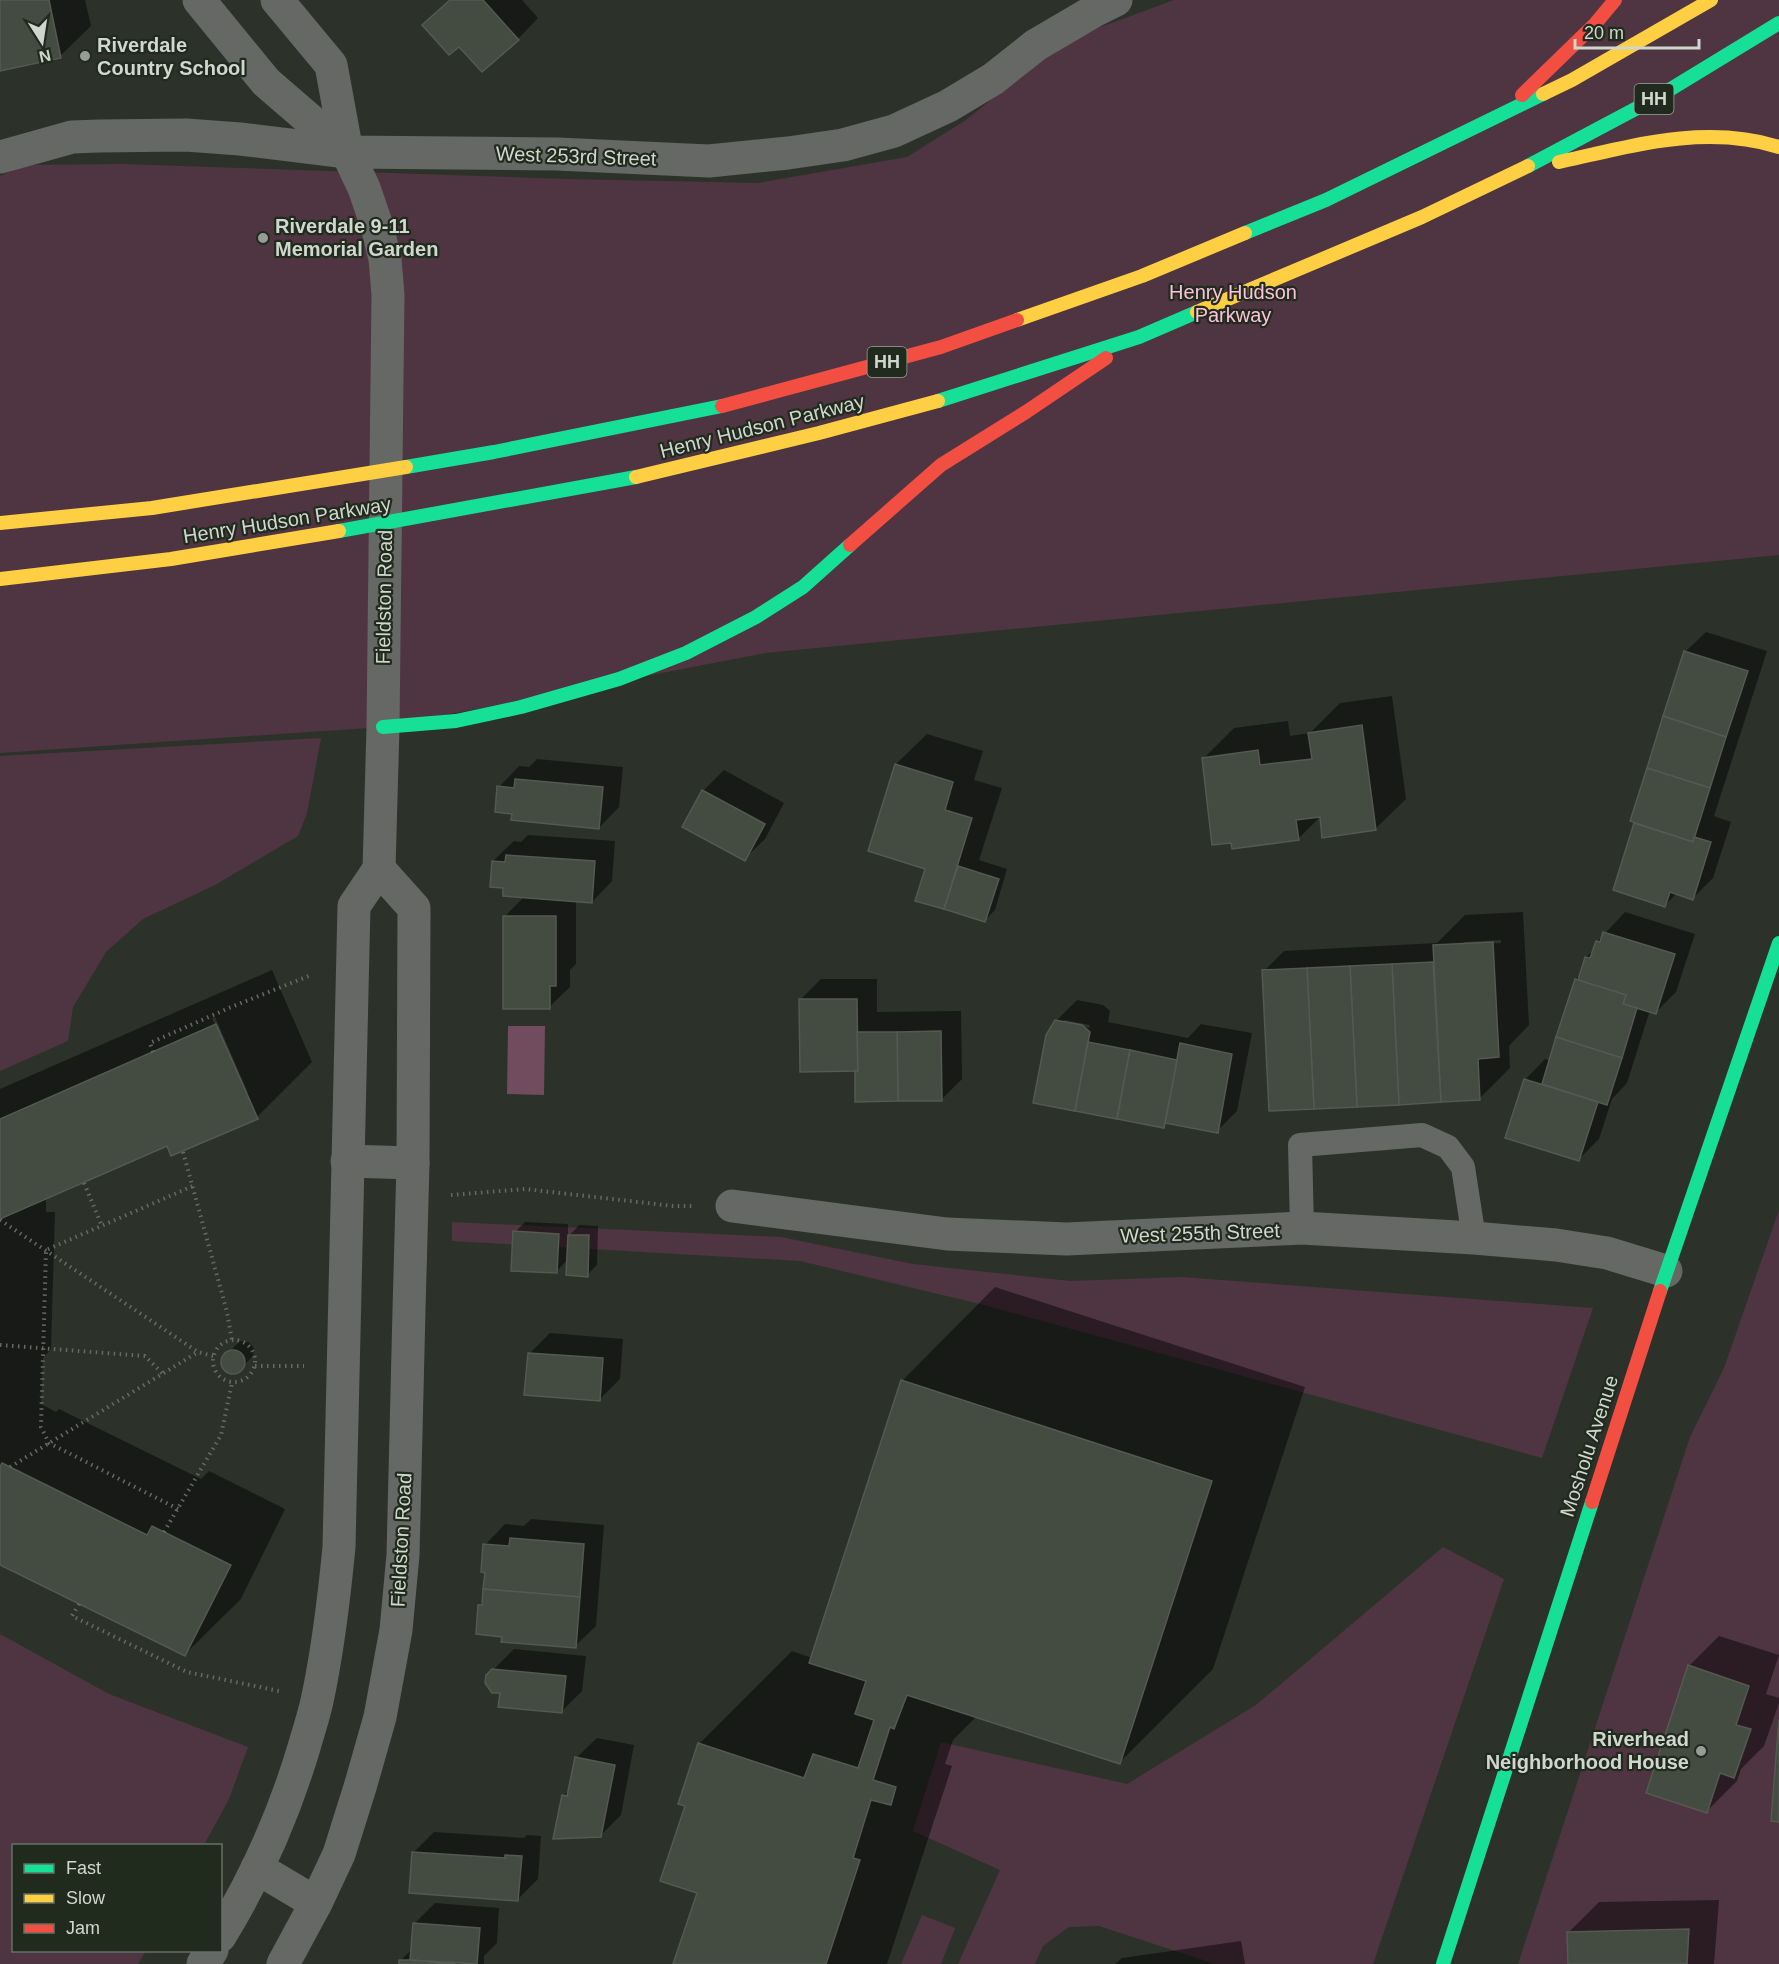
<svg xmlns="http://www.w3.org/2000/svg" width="1779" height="1964" font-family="Arial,sans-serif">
<rect width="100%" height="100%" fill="#2c322a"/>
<g fill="#4f3541">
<polygon points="1174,0 1779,0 1779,555 765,653 383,727 0,753 0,176 25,165 122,164 566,179 758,183 907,157 966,120 1036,63 1098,28"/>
<polygon points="321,738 307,813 298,836 215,885 143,919 106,952 73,1007 68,1041 0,1071 0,756"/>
<polygon points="1779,1210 1779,1964 1518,1964 1690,1437 1724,1368"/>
<polygon points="452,1222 781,1237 913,1264 1070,1281 1181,1277 1593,1308 1542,1458 980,1304 800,1261 452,1241"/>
<polygon points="1443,1547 1504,1579 1373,1964 1215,1964 1099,1926 1069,1927 1043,1946 1035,1964 958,1964 1000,1870 913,1831 941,1742 1127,1784 1256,1705"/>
<polygon points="0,1634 109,1694 248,1747 229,1799 204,1845 14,1846 14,1950 146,1951 138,1964 0,1964"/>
<polygon points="922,1915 955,1928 941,1964 901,1964"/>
</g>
<polygon fill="#714b5e" points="508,1026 545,1026 544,1095 507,1094"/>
<g fill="#0007" fill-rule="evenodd">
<polygon points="0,0 85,0 91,26 60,56 0,69"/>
<polygon points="450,0 522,0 538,18 518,39 459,45 424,25"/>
<polygon points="1706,632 1767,651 1714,816 1731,822 1713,878 1692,899 1677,893 1665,905 1615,889 1685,652"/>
<polygon points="1392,696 1406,799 1375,829 1321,816 1298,839 1203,759 1234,728 1288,721 1290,736 1310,733 1340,703"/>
<polygon points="927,734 983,751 974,780 1002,788 979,860 1007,869 995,910 985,920 948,904 944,908 927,868 896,764"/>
<polygon points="537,759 623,767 619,807 599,828 514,812 499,787 519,766 529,767"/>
<polygon points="724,770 784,803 765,839 744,859 684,826 704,790"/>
<polygon points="528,835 615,841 612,881 592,902 576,900 576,964 570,970 570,987 549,1007 505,916 525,896 505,887 493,861 514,841 521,842"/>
<path d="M1523 912 1529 1025 1509 1046 1510 1068 1479 1099 1270 1110 1264 971 1284 951 1437 943 1465 915ZM1501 940V943L1464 945V942Z"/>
<polygon points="1625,912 1695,934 1676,992 1656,1012 1650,1010 1627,1083 1612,1099 1599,1139 1579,1159 1525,1080 1545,1059 1550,1061 1576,979 1581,974 1586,957 1595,949 1597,942"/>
<path d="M272 970 312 1062 257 1117 168 1144 46 1197V1212H55L51 1349 43 1358 41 1404 56 1412 59 1409 201 1479 209 1471 285 1509 241 1599 185 1654 0 1563V1089ZM215 1017 248 1093H245L212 1018Z"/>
<polygon points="821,979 877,979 877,1012 961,1011 962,1079 941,1100 800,1000"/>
<path d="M1077 1000 1103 1005 1110 1011 1108 1022 1188 1038 1201 1024 1252 1033 1237 1111 1217 1131 1168 1122 1164 1126 1056 1021ZM1064 1020 1090 1025 1089 1028 1064 1023Z"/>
<polygon points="525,1222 568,1224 568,1237 579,1225 598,1226 597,1265 587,1275 568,1259 556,1272 515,1232"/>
<polygon points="995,1287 1305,1387 1213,1669 1120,1762 977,1716 953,1740 945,1764 952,1766 887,1964 675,1964 698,1892 686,1805 699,1744 792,1651 812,1658 902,1381"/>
<polygon points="550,1333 623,1339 620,1379 599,1400 529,1354"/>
<polygon points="240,1341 249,1342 254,1348 253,1356 237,1372 229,1371 224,1366 224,1357"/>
<polygon points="531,1519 604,1525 596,1626 575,1646 504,1635 480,1605 484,1601 486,1572 485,1545 505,1524 524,1526"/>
<polygon points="1719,1636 1779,1655 1766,1694 1779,1698 1779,1703 1764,1746 1741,1769 1737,1781 1707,1811 1689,1666"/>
<polygon points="514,1649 586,1656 582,1691 562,1711 488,1675"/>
<polygon points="597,1738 634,1745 621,1815 600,1836 563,1796 570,1789 576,1758"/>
<polygon points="434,1832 524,1838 527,1835 541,1836 538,1879 518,1899 413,1853"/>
<polygon points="1719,1900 1714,1964 1570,1964 1569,1932 1599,1902"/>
<polygon points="435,1903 499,1908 497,1943 484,1956 484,1964 400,1964 401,1960 413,1948 415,1923"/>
<polygon points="1241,1941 1245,1964 1115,1964 1122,1958"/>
</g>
<g fill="#444b41" stroke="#545952" stroke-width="1.5">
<polygon points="0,0 49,0 61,58 0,71"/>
<polygon points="450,0 483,0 519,40 482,72 459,47 449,55 422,25"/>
<polygon points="1684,651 1748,671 1726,737 1663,716"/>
<polygon points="1663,716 1726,737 1710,788 1647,768"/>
<polygon points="1362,725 1376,830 1322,838 1320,817 1296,820 1299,840 1232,849 1231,843 1212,845 1202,758 1258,750 1260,765 1312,759 1308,733"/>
<polygon points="895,764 953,782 945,810 972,818 944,909 915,901 925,869 868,851"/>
<polygon points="1647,768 1710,788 1693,842 1630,821"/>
<polygon points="515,779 603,787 599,829 511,820 512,814 495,812 497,786 514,788"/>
<polygon points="702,790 765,824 745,861 682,827"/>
<polygon points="1634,823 1693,842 1694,837 1711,842 1693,900 1670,892 1665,907 1613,890"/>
<polygon points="506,855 595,861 592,903 503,896 503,888 490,887 492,861 505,862"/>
<polygon points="958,866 999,879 985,922 944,909"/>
<polygon points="503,916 556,916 556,986 550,986 550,1009 503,1009"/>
<polygon points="1603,932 1675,954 1656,1014 1623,1004 1626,995 1578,980 1585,957 1590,958 1596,941 1600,942"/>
<polygon points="1493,942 1499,1057 1478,1059 1480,1100 1441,1102 1433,945"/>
<polygon points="1433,962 1441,1102 1399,1105 1392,964"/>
<polygon points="1392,964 1399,1105 1357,1107 1350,966"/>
<polygon points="1350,966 1357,1107 1314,1109 1307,968"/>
<polygon points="1307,968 1314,1109 1269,1111 1262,970"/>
<polygon points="1575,979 1626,995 1623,1004 1637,1008 1622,1058 1556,1037"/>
<polygon points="799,999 857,999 858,1071 800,1072"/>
<polygon points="1055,1020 1082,1025 1090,1032 1075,1111 1033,1103 1046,1035"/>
<polygon points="216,1024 258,1119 171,1156 167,1146 0,1219 0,1119"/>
<polygon points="941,1031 942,1101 898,1101 897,1032"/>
<polygon points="857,1032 897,1032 898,1101 855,1102 855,1071 858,1071"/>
<polygon points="1556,1037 1622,1058 1607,1105 1542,1084"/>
<polygon points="1088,1042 1130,1050 1117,1119 1075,1111"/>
<polygon points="1180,1043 1232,1054 1218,1133 1165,1123"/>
<polygon points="1130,1050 1177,1060 1164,1128 1117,1119"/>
<polygon points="1524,1079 1598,1102 1579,1161 1505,1138"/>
<polygon points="513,1231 559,1234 557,1273 511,1271"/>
<polygon points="568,1235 589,1235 588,1277 566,1275"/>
<circle cx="233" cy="1362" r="12"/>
<polygon points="528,1353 603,1358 600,1401 524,1395"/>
<polygon points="901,1380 1212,1481 1120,1764 907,1695 894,1729 890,1727 873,1780 896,1787 891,1805 871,1800 853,1858 860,1860 826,1964 673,1964 697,1893 660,1881 685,1806 678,1804 698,1743 804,1778 813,1754 858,1768 874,1720 855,1714 866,1681 809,1663"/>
<polygon points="2,1463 147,1535 152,1526 231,1565 185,1656 0,1565 0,1467"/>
<polygon points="510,1538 584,1544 580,1597 483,1589 485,1573 481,1572 483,1544 509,1546"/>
<polygon points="483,1589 580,1597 576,1648 501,1642 502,1637 476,1634 478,1605 482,1605"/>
<polygon points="1688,1665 1749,1686 1736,1725 1751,1729 1734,1778 1720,1773 1707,1813 1646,1793"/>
<polygon points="492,1669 566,1676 562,1713 498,1707 500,1693 492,1693 485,1683 486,1675"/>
<polygon points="1779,1719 1779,1822 1771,1821"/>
<polygon points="575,1757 615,1765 601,1837 553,1839 562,1795 567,1796"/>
<polygon points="412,1852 505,1858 505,1855 522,1856 518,1901 409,1893"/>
<polygon points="413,1923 480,1928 477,1964 410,1960"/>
<polygon points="1689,1929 1687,1964 1568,1964 1567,1932"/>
<polygon points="399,1960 410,1960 456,1964 399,1964"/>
</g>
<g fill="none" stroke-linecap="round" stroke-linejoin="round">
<g stroke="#676966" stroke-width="4" stroke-dasharray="1.5 4.5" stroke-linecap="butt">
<polyline points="153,1052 150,1043 229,1008 311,975"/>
<polyline points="183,1152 227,1312 232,1340"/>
<polyline points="84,1183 102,1226"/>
<polyline points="451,1195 525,1189 673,1206 694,1206"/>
<polyline points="0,1220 198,1352 213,1356"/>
<circle cx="234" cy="1361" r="21"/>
<polyline points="0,1345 145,1356 162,1373"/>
<polyline points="255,1366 304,1366"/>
<polyline points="10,1467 198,1352"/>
<polyline points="178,1509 49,1443 41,1427 46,1250 193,1186"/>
<polyline points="164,1532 221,1435 232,1383"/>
<polyline points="79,1604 72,1616 187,1672 279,1691"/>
</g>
<polyline stroke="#656864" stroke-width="24" points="1302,1228 1300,1145 1422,1135 1448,1147 1463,1167 1474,1238"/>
<g stroke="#656864" stroke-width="33">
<polyline points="199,0 266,82 347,152"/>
<polyline points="0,157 72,137 99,136 186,135 240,139 347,152 557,154 709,161 788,153 843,145 894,131 948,106 993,79 1036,45 1094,11 1116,0"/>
<polyline points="347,1161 413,1163"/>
<polyline points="732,1206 947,1234 1067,1239 1302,1228 1474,1238 1556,1245 1607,1253 1666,1271"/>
<polyline points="257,1868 316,1903"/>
<path d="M220 1936C257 1876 285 1812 305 1744 309 1730 314 1715 317 1701 328 1650 334 1599 339 1547L354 906 379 869 383 727 388 295 385 259 377 226 364 188 347 152 331 65 277 0"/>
<polyline points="203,1964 212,1950"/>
<polyline points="283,1964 316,1903 339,1854 361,1784 380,1717 396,1630 403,1555 409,1310 413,1163 414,908 379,869"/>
</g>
<g stroke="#16e098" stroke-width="14">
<polyline points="1528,166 1656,98 1779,23"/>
<polyline points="1245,233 1326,200 1543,94"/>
<polyline points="938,401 1139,337 1197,312"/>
<polyline points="406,467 494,452 722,406"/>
<polyline points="339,531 636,477"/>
<polyline points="383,727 456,721 521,707 619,679 686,653 756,617 803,587 850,545"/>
<polyline points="1660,1291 1779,943"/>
<polyline points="1443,1964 1592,1502"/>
</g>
<g stroke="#ffcf43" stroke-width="14">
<polyline points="1543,94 1572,80 1711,0"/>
<path d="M1559 162C1631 146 1706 124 1779 147"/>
<polyline points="1197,312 1422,217 1528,166"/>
<polyline points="1017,320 1142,276 1245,233"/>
<polyline points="636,477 819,433 938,401"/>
<polyline points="0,523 152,508 406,467"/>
<polyline points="0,579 171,559 339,531"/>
</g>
<g stroke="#f24e42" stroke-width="14">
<polyline points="1522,95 1595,24 1615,0"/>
<polyline points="722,406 941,347 1017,320"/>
<polyline points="850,545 941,465 1026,412 1106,358"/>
<polyline points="1592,1502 1660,1291"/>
</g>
</g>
<g fill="#979d95" stroke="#202b1d" stroke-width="2">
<circle cx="85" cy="56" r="6"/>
<circle cx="263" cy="238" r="6"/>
<circle cx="1701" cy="1751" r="6"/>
</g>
<g text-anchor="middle" stroke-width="4.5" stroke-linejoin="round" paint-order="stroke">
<g fill="#202b1d" stroke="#9ba399" stroke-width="1.5">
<rect x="1634.5" y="84" width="39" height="30" rx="4.5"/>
<rect x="867.5" y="347" width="39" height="30" rx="4.5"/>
</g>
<g font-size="18" font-weight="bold" fill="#d0d7ce">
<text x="1654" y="105">HH</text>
<text x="887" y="368">HH</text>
</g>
<g font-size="20" font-weight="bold" fill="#d0d7ce" stroke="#202b1d" text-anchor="start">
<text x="97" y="52">Riverdale<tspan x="97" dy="23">Country School</tspan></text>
<text x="275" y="233">Riverdale 9-11<tspan x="275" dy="23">Memorial Garden</tspan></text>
<text x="1689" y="1746" text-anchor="end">Riverhead<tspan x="1689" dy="23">Neighborhood House</tspan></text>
</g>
<g font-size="20" fill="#d0d7ce" stroke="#202b1d">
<text transform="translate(576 156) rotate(2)" y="7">West 253rd Street</text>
<text transform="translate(762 426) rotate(-14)" y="7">Henry Hudson Parkway</text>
<text transform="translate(287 520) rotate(-9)" y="7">Henry Hudson Parkway</text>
<text transform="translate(384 597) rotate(-89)" y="7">Fieldston Road</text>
<text transform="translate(1200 1233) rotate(-2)" y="7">West 255th Street</text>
<text transform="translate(1589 1446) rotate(-72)" y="7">Mosholu Avenue</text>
<text transform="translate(401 1540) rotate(-87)" y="7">Fieldston Road</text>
</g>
<g font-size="20" fill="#fcc1dd" stroke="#202b1d">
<text x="1233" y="299">Henry Hudson<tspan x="1233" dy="23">Parkway</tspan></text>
</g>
</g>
<rect x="12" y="1844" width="210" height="108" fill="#202b1d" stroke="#667064" stroke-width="1.5"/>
<rect x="24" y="1864" width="30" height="9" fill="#16e098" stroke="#667064" stroke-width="1.5"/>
<text x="66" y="1874" font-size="18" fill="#d0d7ce">Fast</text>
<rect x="24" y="1894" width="30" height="9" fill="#ffcf43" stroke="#667064" stroke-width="1.5"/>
<text x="66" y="1904" font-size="18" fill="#d0d7ce">Slow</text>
<rect x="24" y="1924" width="30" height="9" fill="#f24e42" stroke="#667064" stroke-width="1.5"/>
<text x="66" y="1934" font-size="18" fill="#d0d7ce">Jam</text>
<g transform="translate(42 42) rotate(168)" stroke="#202b1d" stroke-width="4.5" paint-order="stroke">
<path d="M0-4.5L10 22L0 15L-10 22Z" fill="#d0d7ce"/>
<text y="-9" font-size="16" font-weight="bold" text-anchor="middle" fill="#d0d7ce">N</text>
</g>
<path d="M1575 39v9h124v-9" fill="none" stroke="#d0d7ce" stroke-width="3"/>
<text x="1584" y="39" font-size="18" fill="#d0d7ce" stroke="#202b1d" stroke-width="4.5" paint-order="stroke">20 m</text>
</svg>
